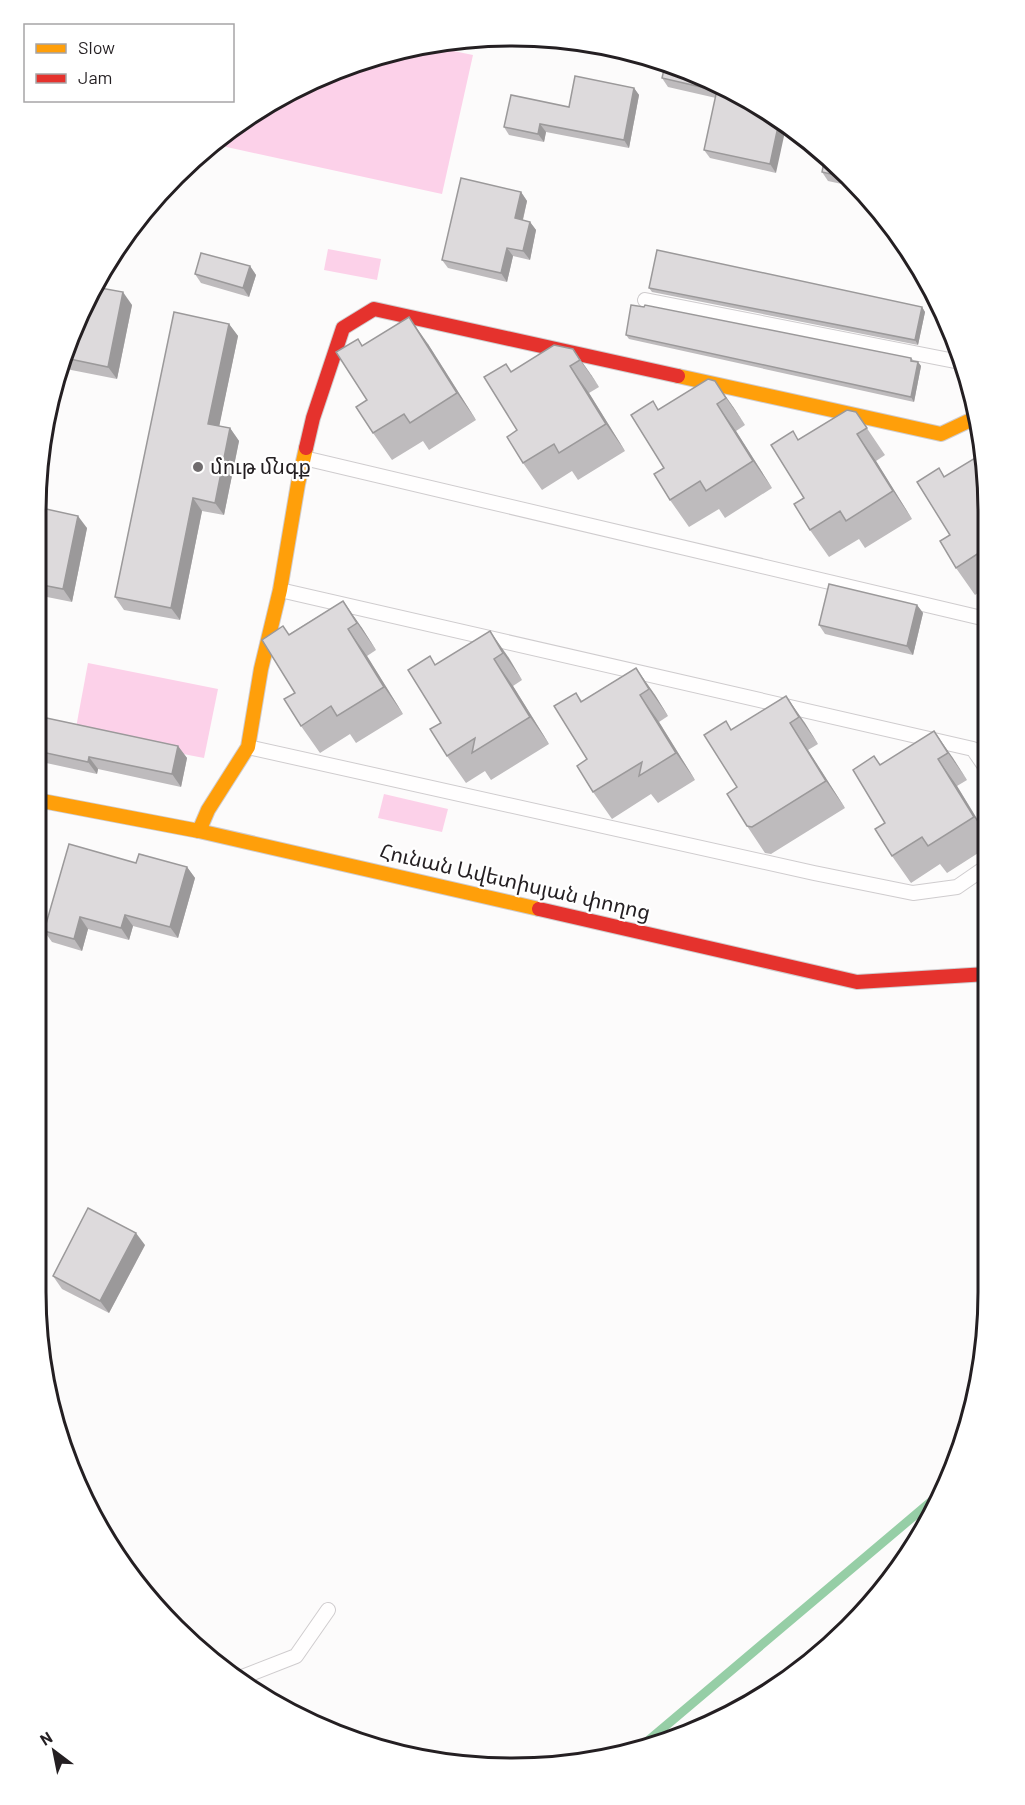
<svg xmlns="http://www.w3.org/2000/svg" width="1025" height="1805" font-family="Barlow,'Noto Sans Armenian',sans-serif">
<rect width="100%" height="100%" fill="#fcfbfb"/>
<g fill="#fcd1e9">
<polygon points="429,46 473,55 442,194 213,144 223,134 302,85 390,52"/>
<polygon points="328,249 381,259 377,280 324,270"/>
<polygon points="88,663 218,689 204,758 75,733"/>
<polygon points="384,794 448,809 442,832 378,818"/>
</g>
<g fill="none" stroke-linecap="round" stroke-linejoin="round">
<polyline stroke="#96cea6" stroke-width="9" points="643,1745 940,1494"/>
<g stroke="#cfccce" stroke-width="16">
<g id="lane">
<polyline points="645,300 965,363"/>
<polyline points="304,458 986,619"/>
<polyline points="280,590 973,749 986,768"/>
<polyline points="248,747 814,873 913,893 957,887 986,867"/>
<polyline points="237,1679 296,1656 328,1610"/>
</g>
</g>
<g stroke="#cfccce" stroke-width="16">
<g id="slow">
<polyline points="678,376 941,434 977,417"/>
<polyline points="37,800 199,831 539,909"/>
<polyline points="199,831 208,810 248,747 261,669 280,590 298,484 306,448"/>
</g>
</g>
<g stroke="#cfccce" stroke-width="16">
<g id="jam">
<polyline points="306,448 313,418 343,328 374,309 678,376"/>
<polyline points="539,909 857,982 987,974"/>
</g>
</g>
<use href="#lane" stroke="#fffefe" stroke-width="14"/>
<use href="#slow" stroke="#ff9f0a" stroke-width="14"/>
<use href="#jam" stroke="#e5322d" stroke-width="14"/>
</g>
<g fill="#bebbbd">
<polygon points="666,61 751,100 776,173 710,158 704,150 716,98 668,87 662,78"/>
<polygon points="634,88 639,95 629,148 546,132 544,142 509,135 504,127"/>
<polygon points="822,172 849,175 860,188 828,181"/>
<polygon points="521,192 527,201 523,220 530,222 536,230 530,260 513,256 507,282 448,268 442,260"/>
<polygon points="250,266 256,275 249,297 201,283 195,274"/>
<polygon points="95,287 132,305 117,379 61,368"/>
<polygon points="649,288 922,307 925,312 918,345 652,292"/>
<polygon points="229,324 238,336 219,426 230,428 239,441 224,515 202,511 180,620 124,610 115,597"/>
<polygon points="626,335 911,358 914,361 918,362 921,366 914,402 629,339"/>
<polygon points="358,339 363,346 428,344 476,420 429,450 423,441 392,460 373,433 367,400"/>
<polygon points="573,349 599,387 589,393 625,451 578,480 572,471 542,490 523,463 517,430 512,372"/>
<polygon points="715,381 745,425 736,431 772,488 725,518 719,509 689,527 670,500 653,401 659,410"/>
<polygon points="856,412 885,455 876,461 912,519 865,548 859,539 829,557 810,530 804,498"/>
<polygon points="985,452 985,588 975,595 956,568 939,468 945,477"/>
<polygon points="37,507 87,528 72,602 37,595"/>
<polygon points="343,601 362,628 376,650 367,656 403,714 356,743 350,734 320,753 301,726 295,693 289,634"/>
<polygon points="917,605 923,613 913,655 825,634 819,625"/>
<polygon points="490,631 522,680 513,686 549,744 491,780 485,771 466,783 447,756 441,723 436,665"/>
<polygon points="636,668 655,695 668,716 659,722 695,780 658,803 651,794 612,819 593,792 576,693 582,701"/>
<polygon points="786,696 818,744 808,750 845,808 771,854 765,853 747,826 737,787 732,730"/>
<polygon points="37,716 178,746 187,758 181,787 98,769 97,774 37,761"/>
<polygon points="934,731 967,780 957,786 986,833 986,848 947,873 940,864 911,883 892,856 885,823"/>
<polygon points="136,863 187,867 195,878 178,938 133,926 129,940 88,929 82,951 52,942 44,931"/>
<polygon points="145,1245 109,1313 62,1289 53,1276"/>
</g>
<g fill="#9b999a">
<polygon points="715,84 723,87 720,99 714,90"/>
<polygon points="634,88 639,95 629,148 624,140"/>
<polygon points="779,122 786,127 776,173 770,164"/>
<polygon points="540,124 546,132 544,142 538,134"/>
<polygon points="521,192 527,201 521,227 515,218"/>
<polygon points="530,222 536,230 530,260 523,251"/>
<polygon points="507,248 513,256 507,282 501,273"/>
<polygon points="250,266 256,275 249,297 243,288"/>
<polygon points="123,292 132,305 117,379 108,367"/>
<polygon points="922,307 925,312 918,345 915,340"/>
<polygon points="409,317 428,344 476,420 457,393"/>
<polygon points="229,324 238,336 217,437 208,424"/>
<polygon points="573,349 592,376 599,387 580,360"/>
<polygon points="918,362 921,366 914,402 911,397"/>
<polygon points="570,366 589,393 625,451 606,424"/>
<polygon points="715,381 734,408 745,425 726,398"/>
<polygon points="717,404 736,431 772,488 753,461"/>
<polygon points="230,428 239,441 224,515 215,503"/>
<polygon points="857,434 876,461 912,519 893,491"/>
<polygon points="193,498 202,511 180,620 171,608"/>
<polygon points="78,516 87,528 72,602 63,589"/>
<polygon points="343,601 362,628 376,650 357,623"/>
<polygon points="917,605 923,613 913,655 907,646"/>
<polygon points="348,629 367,656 403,714 384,687"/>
<polygon points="490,631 509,658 522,680 503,653"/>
<polygon points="494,659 513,686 549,744 530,717"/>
<polygon points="636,668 655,695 668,716 649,689"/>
<polygon points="640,695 659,722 695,780 676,753"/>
<polygon points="786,696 805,723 818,744 799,717"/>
<polygon points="790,723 808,750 845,808 826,781"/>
<polygon points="934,731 953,758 967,780 948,753"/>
<polygon points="178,746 187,758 181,787 172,774"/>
<polygon points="89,757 98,769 97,774 88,762"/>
<polygon points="938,759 957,786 986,834 974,817"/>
<polygon points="187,867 195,878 178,938 170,927"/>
<polygon points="125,915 133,926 129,940 121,928"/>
<polygon points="80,917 88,929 82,951 74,939"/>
<polygon points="136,1233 145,1245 109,1313 100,1301"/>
</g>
<g fill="#dddadc" stroke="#9b999a" stroke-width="1.5">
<polygon points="666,61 715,84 714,90 662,78"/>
<polygon points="575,76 634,88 624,140 540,124 538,134 504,127 511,95 569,107"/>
<polygon points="718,85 751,100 779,122 770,164 704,150"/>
<polygon points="825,157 849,175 852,179 822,172"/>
<polygon points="461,178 521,192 515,218 530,222 523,251 507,248 501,273 442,260"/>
<polygon points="657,250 922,307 915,340 649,288"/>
<polygon points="201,253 250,266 243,288 195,274"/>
<polygon points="95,287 123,292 108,367 65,358"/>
<polygon points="631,305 644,307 645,305 911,358 911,361 918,362 911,397 626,335"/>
<polygon points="174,312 229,324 208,424 230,428 215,503 193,498 171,608 115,597"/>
<polygon points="409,317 457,393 410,423 404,414 373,433 356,407 367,400 336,352 358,339 362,346"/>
<polygon points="554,345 573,349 580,360 570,366 606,424 559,453 554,444 523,463 507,437 517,430 484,377 506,364 511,372"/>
<polygon points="708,379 715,381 726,398 717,404 753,461 706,491 700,481 670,500 654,474 664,468 631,415 653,401 658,410"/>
<polygon points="847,410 856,412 867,428 857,434 893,491 846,521 840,511 810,530 794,504 804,498 771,445 793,431 798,440"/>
<polygon points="985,452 985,549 956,568 940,541 950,535 917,482 939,468 944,477"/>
<polygon points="37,507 78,516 63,589 37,584"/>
<polygon points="829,584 917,605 907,646 819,625"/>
<polygon points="343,601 357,623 348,629 384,687 337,716 331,706 301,726 284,699 295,693 262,640 283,626 289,635"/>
<polygon points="490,631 503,653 494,659 530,717 472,753 475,738 447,756 430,729 441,723 408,670 430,656 435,665"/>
<polygon points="636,668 649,689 640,695 676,753 639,776 642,762 593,792 577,766 587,759 554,706 576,693 581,702"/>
<polygon points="786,696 799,717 790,723 826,781 752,827 747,826 727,794 737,787 704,735 726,721 731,730"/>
<polygon points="37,716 178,746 172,774 89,757 88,762 37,751"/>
<polygon points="934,731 948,753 938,759 974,817 928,846 922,837 892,856 875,829 885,823 853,770 874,756 880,765"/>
<polygon points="69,844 136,863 139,854 187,867 170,927 125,915 121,928 80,917 74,939 44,931"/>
<polygon points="88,1208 136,1233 100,1301 53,1276"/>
</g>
<circle fill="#706c6e" stroke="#fff" stroke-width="2" cx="198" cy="467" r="6"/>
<g text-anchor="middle" stroke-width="4.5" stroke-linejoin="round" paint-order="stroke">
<g font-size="21" fill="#241f22" stroke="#fff" text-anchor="start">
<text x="210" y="474">մութ մնգք</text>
</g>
<g font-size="21" fill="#241f22" stroke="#fff">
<text transform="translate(515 882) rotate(13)" y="7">Հունան Ավետիսյան փողոց</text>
</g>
</g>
<path d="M0 0H1025V1805H0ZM512 46H512A466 466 0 0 1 978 512V1292A466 466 0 0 1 512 1758H512A466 466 0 0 1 46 1292V512A466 466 0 0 1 512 46Z" fill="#fff" fill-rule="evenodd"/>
<path fill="none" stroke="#241f22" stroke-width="3" d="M512 46H512A466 466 0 0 1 978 512V1292A466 466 0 0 1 512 1758H512A466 466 0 0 1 46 1292V512A466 466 0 0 1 512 46Z"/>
<rect x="24" y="24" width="210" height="78" fill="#ffffff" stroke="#a7a5a7" stroke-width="1.5"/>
<rect x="36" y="44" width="30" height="9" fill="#ff9f0a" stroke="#a7a5a7" stroke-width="1.5"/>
<text x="78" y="54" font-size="18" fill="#241f22">Slow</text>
<rect x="36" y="74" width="30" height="9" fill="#e5322d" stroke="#a7a5a7" stroke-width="1.5"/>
<text x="78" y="84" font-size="18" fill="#241f22">Jam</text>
<g transform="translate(54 1751) rotate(328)" stroke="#ffffff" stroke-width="4.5" paint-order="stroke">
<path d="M0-4.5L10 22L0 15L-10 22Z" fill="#241f22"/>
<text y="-9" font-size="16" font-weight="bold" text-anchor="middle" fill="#241f22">N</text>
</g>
</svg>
